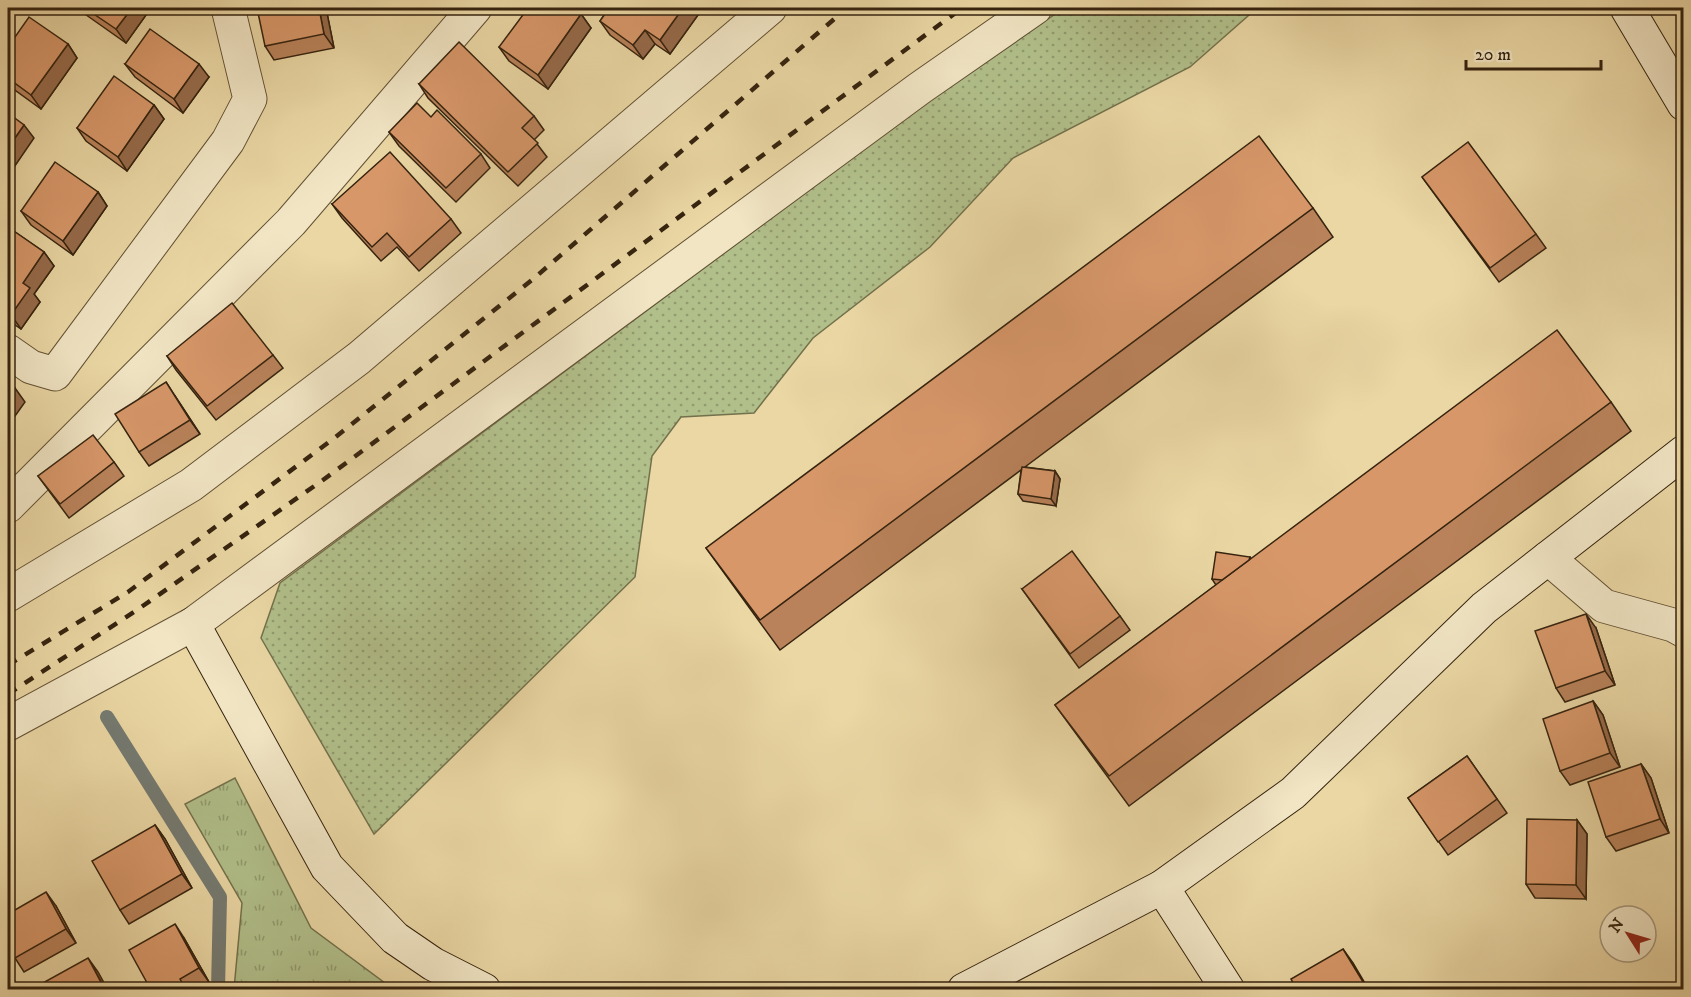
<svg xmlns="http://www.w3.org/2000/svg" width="1691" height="997" font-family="'IM FELL DW Pica',serif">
<defs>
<pattern id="grass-tufts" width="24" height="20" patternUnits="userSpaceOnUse" patternTransform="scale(1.5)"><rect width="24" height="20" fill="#b1bf8a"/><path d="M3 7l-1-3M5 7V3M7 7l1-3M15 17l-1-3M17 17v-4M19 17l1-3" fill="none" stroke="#919b6f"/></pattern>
<pattern id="park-dots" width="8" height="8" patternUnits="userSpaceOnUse" patternTransform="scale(1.5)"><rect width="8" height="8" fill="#b1bf8a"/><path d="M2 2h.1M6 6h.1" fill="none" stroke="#919b6f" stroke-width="1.8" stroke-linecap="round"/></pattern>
</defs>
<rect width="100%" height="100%" fill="#ead7a4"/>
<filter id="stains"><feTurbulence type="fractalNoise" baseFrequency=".00333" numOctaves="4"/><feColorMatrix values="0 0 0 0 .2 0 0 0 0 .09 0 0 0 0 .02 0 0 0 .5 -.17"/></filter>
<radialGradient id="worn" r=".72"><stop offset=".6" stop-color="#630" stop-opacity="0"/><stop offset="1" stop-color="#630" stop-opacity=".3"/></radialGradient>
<polygon fill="url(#grass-tufts)" stroke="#73714c" stroke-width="1.5" points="235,778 311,928 393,989 234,989 242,903 185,804"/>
<polygon fill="url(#park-dots)" stroke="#73714c" stroke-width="1.5" points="1064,8 1257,8 1190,67 1013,158 930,247 813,338 754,413 681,417 652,456 635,577 374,834 261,638 280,583 922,106"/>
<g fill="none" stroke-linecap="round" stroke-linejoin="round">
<polyline stroke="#757b72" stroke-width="14" points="107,717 220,897 218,990"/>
<g stroke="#625034" stroke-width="35">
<g id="street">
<polyline points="8,351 31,367 55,374 228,141 250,99 228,8"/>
<polyline points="8,506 291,222 475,8"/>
<polyline points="1548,558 1604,606 1673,625 1684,631"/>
<polyline points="8,595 191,485 359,358 770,8"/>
<polyline points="8,724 193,624 920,88 1035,8"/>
</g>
</g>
<g stroke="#35230f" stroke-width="35">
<g id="secondary">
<polyline points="1627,8 1684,104"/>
<polyline points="193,624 327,867 395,938 433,964 484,990"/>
<polyline points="1162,887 1228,990"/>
<polyline points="964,990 1162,887 1293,793 1484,608 1684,452"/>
</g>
</g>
<use href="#street" stroke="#f1e5c4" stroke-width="33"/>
<use href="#secondary" stroke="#f1e5c4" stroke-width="33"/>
<g stroke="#35230f" stroke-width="4.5" stroke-dasharray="10 10" stroke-linecap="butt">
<polyline points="8,665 128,592 333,439 532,280 847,8"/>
<polyline points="8,694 137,610 323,480 962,8"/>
</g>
</g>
<g fill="#b9825a" stroke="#35230f" stroke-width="1.5">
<polygon points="78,8 140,8 146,15 126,43 82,12"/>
<polygon points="326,8 334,48 274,60 265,46"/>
<polygon points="609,8 703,8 670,54 655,44 643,59 610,35 600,21"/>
<polygon points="581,14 591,28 548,89 509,61 499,47"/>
<polygon points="68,44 77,58 41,109 8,85 8,47"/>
<polygon points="125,64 209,77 183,113 135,77"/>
<polygon points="419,84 534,116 544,130 534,140 547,157 518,186 428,98"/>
<polygon points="154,105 164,119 127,171 86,141 77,128"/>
<polygon points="431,117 481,154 490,168 456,202 399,146 389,132"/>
<polygon points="1422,177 1536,234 1546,248 1499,282"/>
<polygon points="98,192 107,206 73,255 31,225 21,211"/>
<polygon points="332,204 451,219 461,233 419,271 397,247 381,261 342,218"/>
<polygon points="1313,208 1333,237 1025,467 1055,471 1060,479 1056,506 1023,501 1018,494 1021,470 780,650 706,548"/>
<polygon points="8,227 44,252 54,266 34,294 40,302 21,329 8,320"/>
<polygon points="273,355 283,368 216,420 176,370 167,356"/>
<polygon points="175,396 200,434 149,466 139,452"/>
<polygon points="1611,402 1631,431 1129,806 1055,705 1216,585 1212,579 1250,557 1251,559"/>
<polygon points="114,462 124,476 69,518 38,476"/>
<polygon points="1022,589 1120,616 1130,630 1079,668"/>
<polygon points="1596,628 1615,685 1565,702 1556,688"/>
<polygon points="1593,701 1603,715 1620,767 1570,785 1560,771"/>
<polygon points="1467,756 1507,813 1448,855 1408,798"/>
<polygon points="1641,764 1651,778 1669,833 1616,851 1606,837"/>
<polygon points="1577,820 1587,834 1586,899 1535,898 1526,884"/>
<polygon points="155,825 165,839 192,888 129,924 120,910"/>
<polygon points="56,906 76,943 24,972 15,958"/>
<polygon points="184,938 209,982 195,990 151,990"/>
<polygon points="8,969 18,987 14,990 8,990"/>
</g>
<g fill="#966a4a" stroke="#35230f" stroke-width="1.5">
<polygon points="132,8 140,8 146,15 126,43 116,29"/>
<polygon points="319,8 326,8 334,48 324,34"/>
<polygon points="683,8 703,8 670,54 660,40"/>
<polygon points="581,14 591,28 548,89 538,75"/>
<polygon points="645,30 655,44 643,59 633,45"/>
<polygon points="68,44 77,58 41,109 31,95"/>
<polygon points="199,64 209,77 183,113 174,99"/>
<polygon points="154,105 164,119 127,171 118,157"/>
<polygon points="24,125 34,138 8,176 8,148"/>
<polygon points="98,192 107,206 73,255 63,241"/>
<polygon points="44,252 54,266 34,294 40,302 21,329 11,315 23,283"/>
<polygon points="166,382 175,396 200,434 190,420"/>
<polygon points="15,388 25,402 8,426 8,399"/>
<polygon points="1055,471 1060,479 1056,506 1051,499"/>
<polygon points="1586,614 1596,628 1615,685 1605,671"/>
<polygon points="1593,701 1603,715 1620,767 1610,753"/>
<polygon points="1641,764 1651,778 1669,833 1660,819"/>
<polygon points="1577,820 1587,834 1586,899 1576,885"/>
<polygon points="155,825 165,839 192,888 182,874"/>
<polygon points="46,892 56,906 76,943 66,929"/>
<polygon points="175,924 184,938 209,982 199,968"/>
<polygon points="1343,949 1353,963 1369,990 1368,990"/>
<polygon points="88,958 98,972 108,990 106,990"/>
<polygon points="8,969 18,987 8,974"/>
</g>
<g fill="#d79769" stroke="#35230f" stroke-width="1.5">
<polygon points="85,8 132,8 116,29"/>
<polygon points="257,8 319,8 324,34 265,46"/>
<polygon points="528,8 572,8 581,14 538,75 499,47"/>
<polygon points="609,8 683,8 660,40 645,30 633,45 600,21"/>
<polygon points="29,17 68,44 31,95 8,78 8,47"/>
<polygon points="150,29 199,64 174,99 125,64"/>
<polygon points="459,42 534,116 522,128 538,143 508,172 419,84"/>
<polygon points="114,76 154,105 118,157 77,128"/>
<polygon points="417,103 431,117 437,110 481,154 446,188 389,132"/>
<polygon points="8,113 24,125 8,148"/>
<polygon points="1259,136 1313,208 760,620 706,548"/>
<polygon points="1468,142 1536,234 1490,268 1422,177"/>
<polygon points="390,152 451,219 409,257 387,233 372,247 332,204"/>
<polygon points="55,162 98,192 63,241 21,211"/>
<polygon points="8,227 44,252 23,283 30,288 11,315 8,313"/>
<polygon points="232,303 273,355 207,406 167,356"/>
<polygon points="1557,330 1611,402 1109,776 1055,705"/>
<polygon points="8,382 15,388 8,399"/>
<polygon points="166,382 190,420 139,452 115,414"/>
<polygon points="93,435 114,462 60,504 38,476"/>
<polygon points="1022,467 1055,471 1051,499 1018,494"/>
<polygon points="1072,551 1120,616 1070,654 1022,589"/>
<polygon points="1216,552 1250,557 1249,560 1222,580 1212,579"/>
<polygon points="1586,614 1605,671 1556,688 1535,631"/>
<polygon points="1593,701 1610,753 1560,771 1543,719"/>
<polygon points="1467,756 1497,799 1438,842 1408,798"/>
<polygon points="1641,764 1660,819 1606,837 1588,782"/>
<polygon points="1527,819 1577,820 1576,885 1526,884"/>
<polygon points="155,825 182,874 120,910 92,861"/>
<polygon points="46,892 66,929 15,958 8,945 8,914"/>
<polygon points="175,924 199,968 180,979 186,990 151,990 129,950"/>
<polygon points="1343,949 1368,990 1297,990 1291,979"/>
<polygon points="88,958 105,990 32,990 32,989"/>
</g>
<rect width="1691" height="997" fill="none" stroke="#ead7a4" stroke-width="30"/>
<rect x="9" y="9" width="1673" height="979" fill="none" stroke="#35230f" stroke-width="3"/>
<rect x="15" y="15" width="1661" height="967" fill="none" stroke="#35230f" stroke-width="1.5"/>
<g transform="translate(1628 934) rotate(307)"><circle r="28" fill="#f1e5c4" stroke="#a6977c" stroke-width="1.5"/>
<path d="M0-4.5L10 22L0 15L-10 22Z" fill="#8f2418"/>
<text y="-9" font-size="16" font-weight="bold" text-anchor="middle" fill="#35230f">N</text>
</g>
<path d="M1466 60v9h135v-9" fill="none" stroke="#35230f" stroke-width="3"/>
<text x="1475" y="60" font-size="18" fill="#35230f" stroke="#f1e5c4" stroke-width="4.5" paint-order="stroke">20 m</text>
<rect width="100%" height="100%" filter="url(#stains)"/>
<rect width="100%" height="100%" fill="url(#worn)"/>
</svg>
